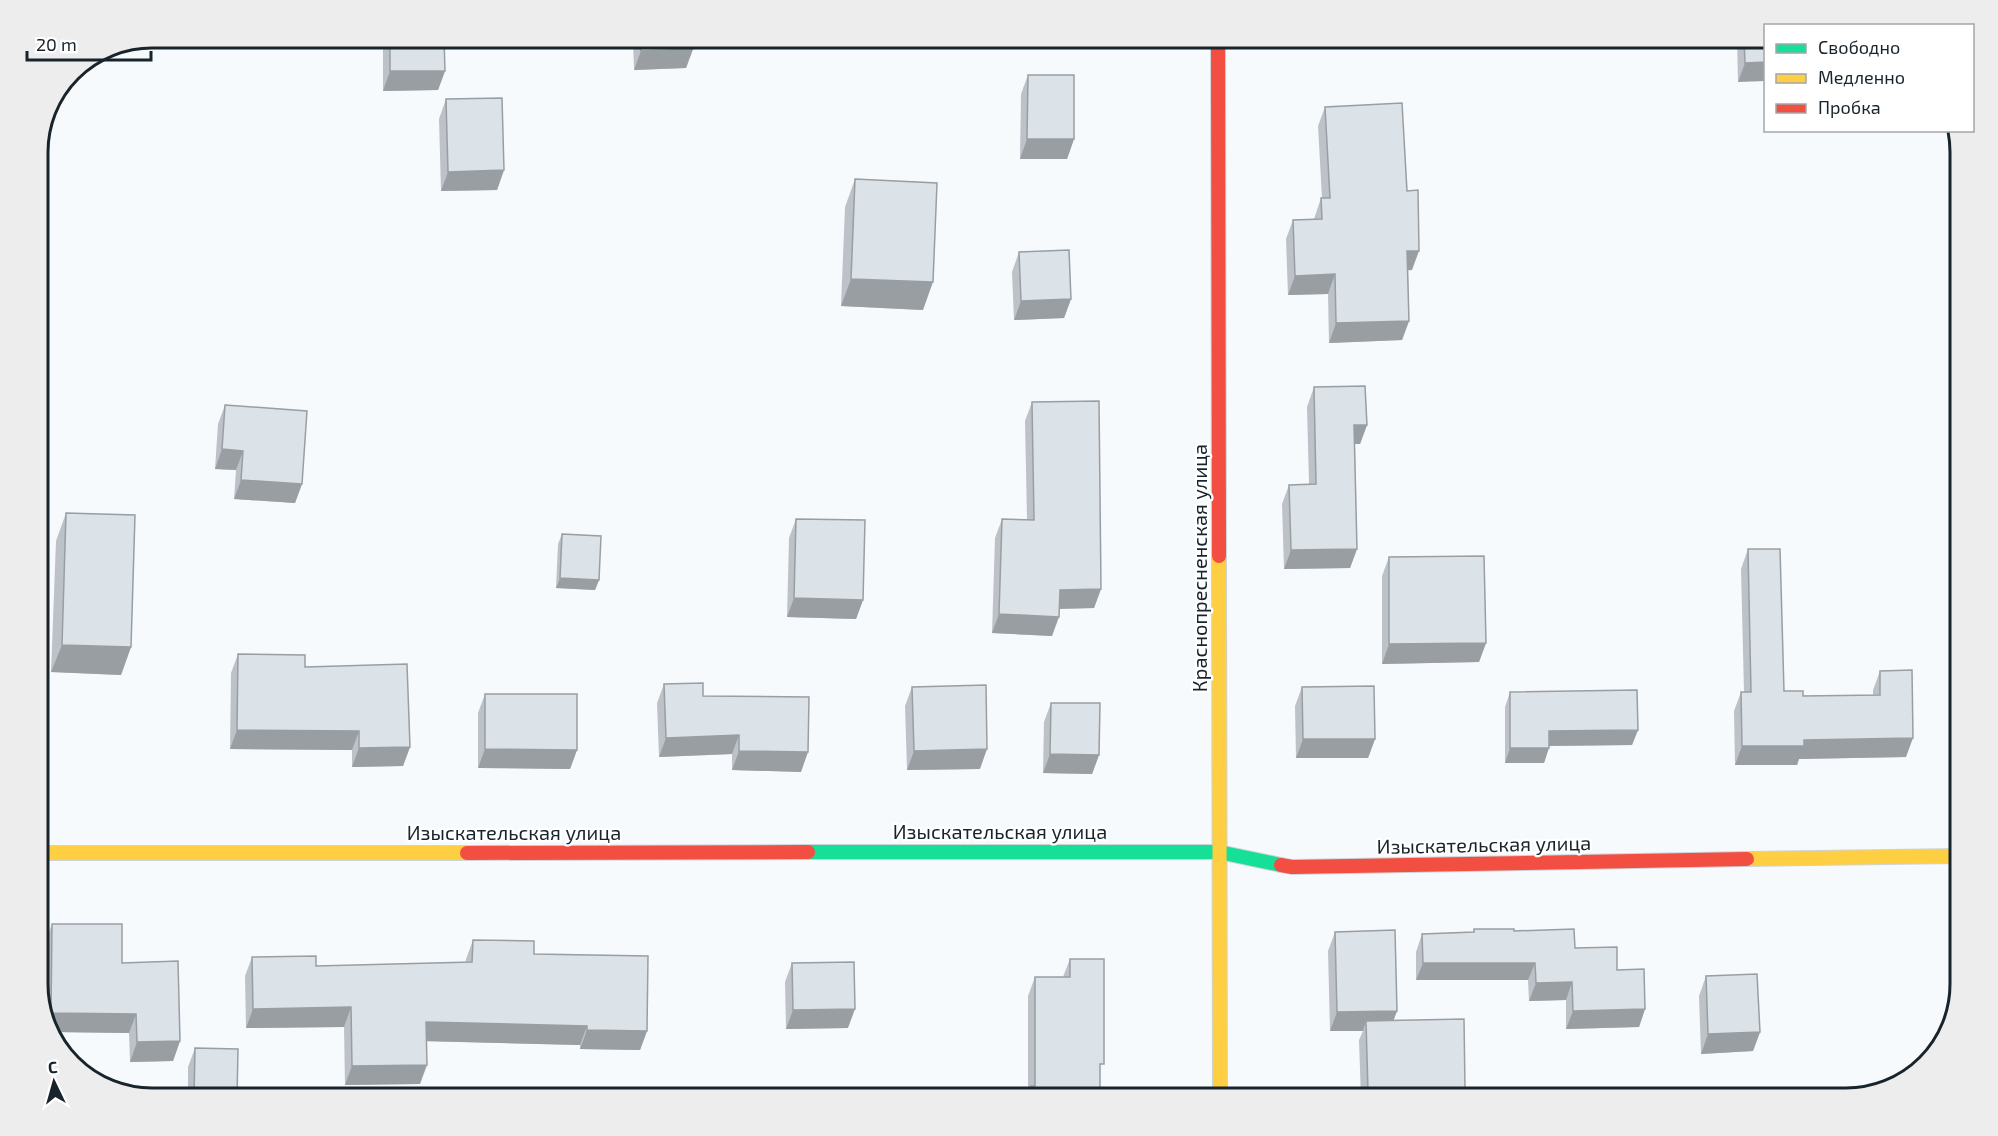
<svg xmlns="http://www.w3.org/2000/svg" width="1998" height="1136" font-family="'Exo 2',sans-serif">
<rect width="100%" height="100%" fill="#f7fafd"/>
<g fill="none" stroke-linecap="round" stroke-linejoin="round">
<g stroke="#cdd4d8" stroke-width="16">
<polyline id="fast" points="808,852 1219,852 1281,865"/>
</g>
<g stroke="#cdd4d8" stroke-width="16">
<g id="slow">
<polyline points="1219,556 1220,1098"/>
<polyline points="38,853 467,853"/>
<polyline points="1747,859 1960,856"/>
</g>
</g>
<g stroke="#cdd4d8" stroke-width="16">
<g id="jam">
<polyline points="1218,38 1219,556"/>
<polyline points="467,853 808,852"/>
<polyline points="1281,865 1292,867 1747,859"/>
</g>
</g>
<use href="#fast" stroke="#16e098" stroke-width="14"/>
<use href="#slow" stroke="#ffcf43" stroke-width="14"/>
<use href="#jam" stroke="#f24e42" stroke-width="14"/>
</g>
<g fill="#bcc2c8">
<polygon points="383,38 444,38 445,71 438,90 383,91"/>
<polygon points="633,38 693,38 693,49 686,68 634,70"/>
<polygon points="1737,38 1766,38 1738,82"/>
<polygon points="1028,75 1074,139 1067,159 1020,159 1021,94"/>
<polygon points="446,99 504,170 497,190 441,191 439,119"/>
<polygon points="1325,107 1407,191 1412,270 1408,270 1409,321 1402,340 1329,343 1328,294 1288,295 1286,239 1293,220 1314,219 1321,198 1322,198 1318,126"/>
<polygon points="855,179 923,310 841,306 845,207"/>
<polygon points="1019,252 1071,299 1064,318 1014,320 1012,272"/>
<polygon points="1314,387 1367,425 1360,444 1355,444 1357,549 1350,568 1284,569 1282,504 1289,485 1309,484 1307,407"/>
<polygon points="1032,402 1101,589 1094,608 1059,609 1052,636 992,633 995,538 1002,519 1027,520 1025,421"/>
<polygon points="225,405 302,484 295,503 234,499 236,470 215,469 218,424"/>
<polygon points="66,513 131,647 121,675 51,672 56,541"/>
<polygon points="796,519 863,600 856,619 787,617 789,538"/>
<polygon points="562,534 599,580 595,590 556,588 558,544"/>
<polygon points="1748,549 1784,691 1803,696 1873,695 1873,690 1880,671 1906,757 1799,759 1797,765 1735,765 1734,711 1741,692 1744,692 1741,569"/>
<polygon points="1389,557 1486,643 1479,662 1382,664 1382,576"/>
<polygon points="238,654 305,667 410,747 403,766 352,767 352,750 230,749 231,673"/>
<polygon points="664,684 703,696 801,772 732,770 732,754 659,757 657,703"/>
<polygon points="912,687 980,769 907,770 905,706"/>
<polygon points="1302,687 1375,739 1368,758 1296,758 1295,706"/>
<polygon points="1510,692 1638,730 1632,745 1549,746 1544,763 1505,763 1505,707"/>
<polygon points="485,694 577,750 570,769 478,768 478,713"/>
<polygon points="1051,703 1099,755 1092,774 1043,773 1044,722"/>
<polygon points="52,924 122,963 180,1041 173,1061 130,1062 129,1033 52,1032 44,1010 45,943"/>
<polygon points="1474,929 1514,931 1575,948 1617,970 1645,1009 1639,1027 1566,1029 1566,1000 1529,1001 1528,980 1416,980 1416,952 1422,934 1473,932"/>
<polygon points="1335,932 1397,1011 1393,1020 1461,1098 1361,1098 1359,1040 1363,1031 1330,1031 1328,951"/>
<polygon points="473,940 534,954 647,1031 640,1050 580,1049 580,1045 426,1041 420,1084 345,1085 344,1027 246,1028 245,976 252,957 316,966 465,963 466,959"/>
<polygon points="1070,959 1100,1073 1100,1098 1026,1098 1028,1094 1028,996 1035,977 1063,977"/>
<polygon points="792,963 848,1028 786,1029 785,982"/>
<polygon points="1706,976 1760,1032 1753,1051 1701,1054 1699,996"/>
<polygon points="195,1048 237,1098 188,1098 188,1067"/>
</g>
<g fill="#999ea2">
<polygon points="693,49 686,68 634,70 641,51"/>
<polygon points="1766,62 1766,81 1738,82 1745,63"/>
<polygon points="390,71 445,71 438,90 383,91"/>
<polygon points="1027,139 1074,139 1067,159 1020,159"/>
<polygon points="504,170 497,190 441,191 448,172"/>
<polygon points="1407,251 1419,251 1412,270 1400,271"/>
<polygon points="1335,274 1328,294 1288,295 1295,276"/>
<polygon points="851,279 933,282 923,310 841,306"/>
<polygon points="1071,299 1064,318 1014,320 1021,301"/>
<polygon points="1409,321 1402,340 1329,343 1336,323"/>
<polygon points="1354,425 1367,425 1360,444 1347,444"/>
<polygon points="222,449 243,451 236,470 215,469"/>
<polygon points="241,480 302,484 295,503 234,499"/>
<polygon points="1357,549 1350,568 1284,569 1291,550"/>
<polygon points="560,578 599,580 595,590 556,588"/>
<polygon points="1101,589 1094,608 1053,609 1060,590"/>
<polygon points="794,598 863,600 856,619 787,617"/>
<polygon points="999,614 1059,617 1052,636 992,633"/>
<polygon points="1486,643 1479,662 1382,664 1389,644"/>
<polygon points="62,645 131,647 121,675 51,672"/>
<polygon points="237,730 359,731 352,750 230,749"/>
<polygon points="1638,730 1632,745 1544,746 1549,731"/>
<polygon points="739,735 732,754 659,757 666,738"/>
<polygon points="1913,738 1906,757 1799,759 1797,765 1735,765 1742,746 1804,740"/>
<polygon points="1303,739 1375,739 1368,758 1296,758"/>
<polygon points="410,747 403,766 352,767 359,748"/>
<polygon points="1510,748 1549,748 1544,763 1505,763"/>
<polygon points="485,749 577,750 570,769 478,768"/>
<polygon points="987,749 980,769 907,770 914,751"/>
<polygon points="739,751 808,752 801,772 732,770"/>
<polygon points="1050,754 1099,755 1092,774 1043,773"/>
<polygon points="1423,963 1535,963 1528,980 1416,980"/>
<polygon points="1572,982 1566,1000 1529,1001 1536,983"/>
<polygon points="351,1007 344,1027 246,1028 253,1009"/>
<polygon points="855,1009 848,1028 786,1029 793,1010"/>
<polygon points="1645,1009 1639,1027 1566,1029 1573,1011"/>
<polygon points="1397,1011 1390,1030 1366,1021 1363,1031 1330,1031 1337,1012"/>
<polygon points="51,1013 136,1014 129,1033 52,1032 48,1021"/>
<polygon points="426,1022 587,1026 580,1045 419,1041"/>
<polygon points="587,1030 647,1031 640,1050 580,1049"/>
<polygon points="1760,1032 1753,1051 1701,1054 1708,1034"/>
<polygon points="180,1041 173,1061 130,1062 137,1042"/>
<polygon points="427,1065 420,1084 345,1085 352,1066"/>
<polygon points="1465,1088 1461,1098 1365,1098 1368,1091"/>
</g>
<g fill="#dbe2e8" stroke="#999ea2" stroke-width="1.5">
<polygon points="390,38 444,38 445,71 390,71"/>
<polygon points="641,38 693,38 693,49 641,51"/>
<polygon points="1744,38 1766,38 1766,62 1745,63"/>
<polygon points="1028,75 1074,75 1074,139 1027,139"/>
<polygon points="502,98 504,170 448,172 446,99"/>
<polygon points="1402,103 1407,191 1418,190 1419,251 1407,251 1409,321 1336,323 1335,274 1295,276 1293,220 1322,219 1321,198 1330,198 1325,107"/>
<polygon points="855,179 937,183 933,282 851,279"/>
<polygon points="1069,250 1071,299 1021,301 1019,252"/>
<polygon points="1365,386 1367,425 1354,425 1357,549 1291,550 1289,485 1316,484 1314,387"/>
<polygon points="1099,401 1101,589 1060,590 1059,617 999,614 1002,519 1034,520 1032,402"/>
<polygon points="225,405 307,411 302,484 241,480 243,451 222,449"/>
<polygon points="66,513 135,515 131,647 62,645"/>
<polygon points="796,519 865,520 863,600 794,598"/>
<polygon points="562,534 601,536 599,580 560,578"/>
<polygon points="1748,549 1780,549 1784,691 1803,691 1803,696 1880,695 1880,671 1912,670 1913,738 1804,740 1804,746 1742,746 1741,692 1751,692"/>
<polygon points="1484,556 1486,643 1389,644 1389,557"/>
<polygon points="238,654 305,655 305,667 407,664 410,747 359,748 359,731 237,730"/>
<polygon points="703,683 703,696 809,697 808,752 739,751 739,735 666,738 664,684"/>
<polygon points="986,685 987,749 914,751 912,687"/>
<polygon points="1374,686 1375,739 1303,739 1302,687"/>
<polygon points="1637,690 1638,730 1549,731 1549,748 1510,748 1510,692"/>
<polygon points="485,694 577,694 577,750 485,749"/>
<polygon points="1051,703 1100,703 1099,755 1050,754"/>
<polygon points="52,924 122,924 122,963 178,961 180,1041 137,1042 136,1014 51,1013"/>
<polygon points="1474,929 1514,929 1514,931 1574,929 1575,948 1617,947 1617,970 1644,969 1645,1009 1573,1011 1572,982 1536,983 1535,963 1423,963 1422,934 1474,932"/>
<polygon points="1395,930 1397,1011 1337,1012 1335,932"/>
<polygon points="473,940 534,941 534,954 648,956 647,1031 587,1030 587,1026 426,1022 427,1065 352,1066 351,1007 253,1009 252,957 316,956 316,966 472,962"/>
<polygon points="1070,959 1104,959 1104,1064 1100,1064 1100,1098 1030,1098 1031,1086 1035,1086 1035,977 1070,977"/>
<polygon points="854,962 855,1009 793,1010 792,963"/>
<polygon points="1757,974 1760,1032 1708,1034 1706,976"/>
<polygon points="1464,1019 1465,1088 1368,1091 1366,1021"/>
<polygon points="195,1048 238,1049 237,1098 194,1098"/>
</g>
<g text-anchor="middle" stroke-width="4.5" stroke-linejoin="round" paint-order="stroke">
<g font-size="20" fill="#18242b" stroke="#fff">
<text transform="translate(1200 568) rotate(-90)" y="7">Краснопресненская улица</text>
<text x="1000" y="839">Изыскательская улица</text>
<text x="514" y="840">Изыскательская улица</text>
<text transform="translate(1484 845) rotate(-1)" y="7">Изыскательская улица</text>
</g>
</g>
<path d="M0 0H1998V1136H0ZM152 48H1846A104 104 0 0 1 1950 152V984A104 104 0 0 1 1846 1088H152A104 104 0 0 1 48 984V152A104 104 0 0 1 152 48Z" fill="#ededee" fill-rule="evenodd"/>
<path fill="none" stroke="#18242b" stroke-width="3" d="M152 48H1846A104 104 0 0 1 1950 152V984A104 104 0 0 1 1846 1088H152A104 104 0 0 1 48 984V152A104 104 0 0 1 152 48Z"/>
<rect x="1764" y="24" width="210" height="108" fill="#ffffff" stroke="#a3a7aa" stroke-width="1.5"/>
<rect x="1776" y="44" width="30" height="9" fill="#16e098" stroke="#a3a7aa" stroke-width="1.5"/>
<text x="1818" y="54" font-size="18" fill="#18242b">Свободно</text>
<rect x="1776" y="74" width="30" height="9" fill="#ffcf43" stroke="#a3a7aa" stroke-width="1.5"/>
<text x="1818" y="84" font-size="18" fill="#18242b">Медленно</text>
<rect x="1776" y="104" width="30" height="9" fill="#f24e42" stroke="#a3a7aa" stroke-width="1.5"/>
<text x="1818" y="114" font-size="18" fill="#18242b">Пробка</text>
<g transform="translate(54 1082) rotate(355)" stroke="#ffffff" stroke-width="4.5" paint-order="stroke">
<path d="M0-4.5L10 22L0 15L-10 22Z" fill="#18242b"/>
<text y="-9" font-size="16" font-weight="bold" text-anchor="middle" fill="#18242b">С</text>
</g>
<path d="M27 51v9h124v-9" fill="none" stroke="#18242b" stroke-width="3"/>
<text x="36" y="51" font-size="18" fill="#18242b" stroke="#ffffff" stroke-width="4.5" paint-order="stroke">20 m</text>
</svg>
